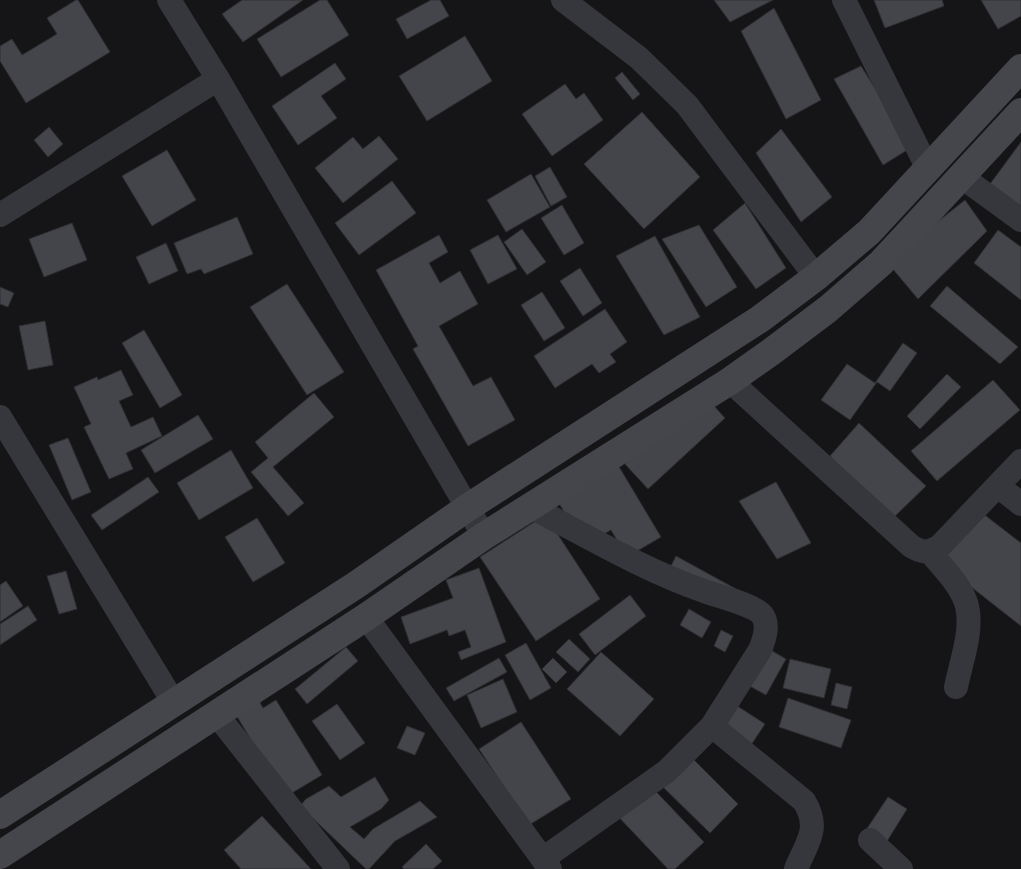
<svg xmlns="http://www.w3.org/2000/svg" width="1021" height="869" font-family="Roboto,sans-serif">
<rect width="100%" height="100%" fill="#151517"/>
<g fill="#44454a" stroke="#2f2f33">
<polygon points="76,0 78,0 110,52 26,103 0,61 0,46 12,39 22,55 57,34 47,18"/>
<polygon points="242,0 303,0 243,42 222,14"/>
<polygon points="320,0 327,0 349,35 281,77 257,39"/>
<polygon points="431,0 440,0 449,16 407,39 396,19"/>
<polygon points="714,0 773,0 730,22"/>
<polygon points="874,0 942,0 944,6 885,28"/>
<polygon points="981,0 1021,0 1021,16 998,29"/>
<polygon points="774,8 821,100 786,119 741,31"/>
<polygon points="465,36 492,81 427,121 399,76"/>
<polygon points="335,63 346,79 321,96 337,118 298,145 272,106"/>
<polygon points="861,66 912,147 883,165 834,79"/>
<polygon points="622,72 640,94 633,100 615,78"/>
<polygon points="565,84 576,99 584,93 603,120 552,156 522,114"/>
<polygon points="642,112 700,177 644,229 584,164"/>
<polygon points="49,127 63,144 48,157 34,140"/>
<polygon points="781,129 832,197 801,222 756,153"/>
<polygon points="379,136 398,159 343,203 315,168 353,137 363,149"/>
<polygon points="1021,142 1021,207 990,184"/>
<polygon points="167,150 196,200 152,226 122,176"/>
<polygon points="550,167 567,197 551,206 535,176"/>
<polygon points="531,174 550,207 506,232 487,200"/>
<polygon points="392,181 416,213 359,255 335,223"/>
<polygon points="965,200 987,231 918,299 887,262"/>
<polygon points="745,203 786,268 756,289 713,230"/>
<polygon points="562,205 584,243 564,255 541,218"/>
<polygon points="237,217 253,254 204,274 201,269 187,274 174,243"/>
<polygon points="72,223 87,260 44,277 29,239"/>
<polygon points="699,225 737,287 706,307 662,239"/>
<polygon points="522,229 546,262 527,275 504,242"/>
<polygon points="998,230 1021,247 1021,300 974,263"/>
<polygon points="439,235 448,252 429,263 440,283 460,271 478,304 439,326 473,386 491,377 515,420 468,446 413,349 418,346 376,270"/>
<polygon points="498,235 517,269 488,284 470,250"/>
<polygon points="655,236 700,317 664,335 616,256"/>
<polygon points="166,243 178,271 149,284 136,257"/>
<polygon points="580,268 602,303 583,316 560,281"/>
<polygon points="287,284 344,372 307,395 250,307"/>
<polygon points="947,286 1018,347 1000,364 930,306"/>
<polygon points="0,287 14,293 8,307 0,304"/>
<polygon points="542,292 565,328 544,341 521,305"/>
<polygon points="605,309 627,342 610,354 616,362 599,373 592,364 555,388 534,356"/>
<polygon points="45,321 53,365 28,370 19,326"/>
<polygon points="144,330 182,395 160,408 122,343"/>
<polygon points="903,343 917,353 890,391 877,382 850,420 821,400 847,364 875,383"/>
<polygon points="121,370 133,395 119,401 131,427 153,417 162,436 126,453 133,469 109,479 84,427 91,424 74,387 97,377 98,380"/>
<polygon points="947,374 961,387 920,429 907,416"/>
<polygon points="993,380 1020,410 937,481 911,451"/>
<polygon points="314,393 334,417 273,467 304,503 288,516 251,472 268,458 255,442"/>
<polygon points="702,393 725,418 648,489 625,464"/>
<polygon points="198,415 213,439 155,473 141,450"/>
<polygon points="859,423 926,486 890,521 830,456"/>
<polygon points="68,438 91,492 72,500 49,445"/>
<polygon points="231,450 253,488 199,520 177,483"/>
<polygon points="618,465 661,537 627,557 611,530 584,545 557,500"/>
<polygon points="148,477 159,492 102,530 91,515"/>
<polygon points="776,482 811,543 777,559 739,501"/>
<polygon points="973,506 1021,543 1021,626 933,557"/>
<polygon points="545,515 600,599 536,641 480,557"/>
<polygon points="257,518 285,563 253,582 225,537"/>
<polygon points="676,556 747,595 667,574"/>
<polygon points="479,568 506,642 461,660 458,652 471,647 465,630 449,636 447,630 410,644 401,617 453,598 446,580"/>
<polygon points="66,571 77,609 59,614 47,576"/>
<polygon points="6,581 23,606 0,622 0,585"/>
<polygon points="630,595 646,616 595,655 579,634"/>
<polygon points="28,606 37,620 0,645 0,624"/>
<polygon points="689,609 711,622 702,638 680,625"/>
<polygon points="721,630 733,636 725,652 714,646"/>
<polygon points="569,639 590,659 578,672 556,652"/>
<polygon points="755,641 786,659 766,695 735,678"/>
<polygon points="526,643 551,688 530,700 505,655"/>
<polygon points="346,647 358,661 307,704 295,689"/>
<polygon points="601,652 654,699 620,736 567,689"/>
<polygon points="499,658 507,672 454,701 446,688"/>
<polygon points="553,658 567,672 556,683 542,669"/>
<polygon points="790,659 831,669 824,698 783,688"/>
<polygon points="503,679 517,712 481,728 467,695"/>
<polygon points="836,683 852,687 847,709 831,705"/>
<polygon points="255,694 263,708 276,700 322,775 285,797 232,708"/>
<polygon points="788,698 851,720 841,748 779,727"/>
<polygon points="731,702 765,724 747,751 713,729"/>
<polygon points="337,704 365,743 340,760 312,721"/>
<polygon points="521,722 571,799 529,825 479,749"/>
<polygon points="407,726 425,733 415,755 397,748"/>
<polygon points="692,758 738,804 710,833 663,787"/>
<polygon points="375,777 389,800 381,809 350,827 364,839 373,829 420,801 437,817 395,841 369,869 366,869 300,806 306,799 329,786 341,797"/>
<polygon points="644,779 704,842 675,869 668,869 612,810"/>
<polygon points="888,797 907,809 884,846 864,833"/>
<polygon points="262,816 311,869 241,869 224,850"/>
<polygon points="426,844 442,861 433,869 404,869 402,867"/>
</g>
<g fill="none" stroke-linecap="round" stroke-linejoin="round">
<g stroke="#36373c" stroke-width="24">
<polyline points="169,0 218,79 484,536"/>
<polyline points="563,0 639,58 687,105 816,277"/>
<polyline points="844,0 928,169"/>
<polyline points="962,177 1021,220"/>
<polyline points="0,215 218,79"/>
<path d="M730 381 911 546C922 553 927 553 939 547L1021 461"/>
<polyline points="0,417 174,703"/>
<polyline points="998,486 1021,504"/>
<path d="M531 507C587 536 644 570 704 591 717 596 756 605 763 616 769 626 764 640 760 650L712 726 667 771 544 858"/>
<path d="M930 552C943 568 962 586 967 606 973 631 961 662 956 687"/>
<polyline points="366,617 550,869"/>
<polyline points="217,715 338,869"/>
<path d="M712 726 804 801C821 829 807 842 796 869"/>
<polyline points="870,840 901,869"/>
</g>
<g stroke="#44464b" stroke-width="28">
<polyline points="0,815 356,585 467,508 760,319 816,277 869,232 1021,68"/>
<polyline points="0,855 366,617 484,536 730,381 771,352 828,309 881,263 1021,112"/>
</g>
</g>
</svg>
